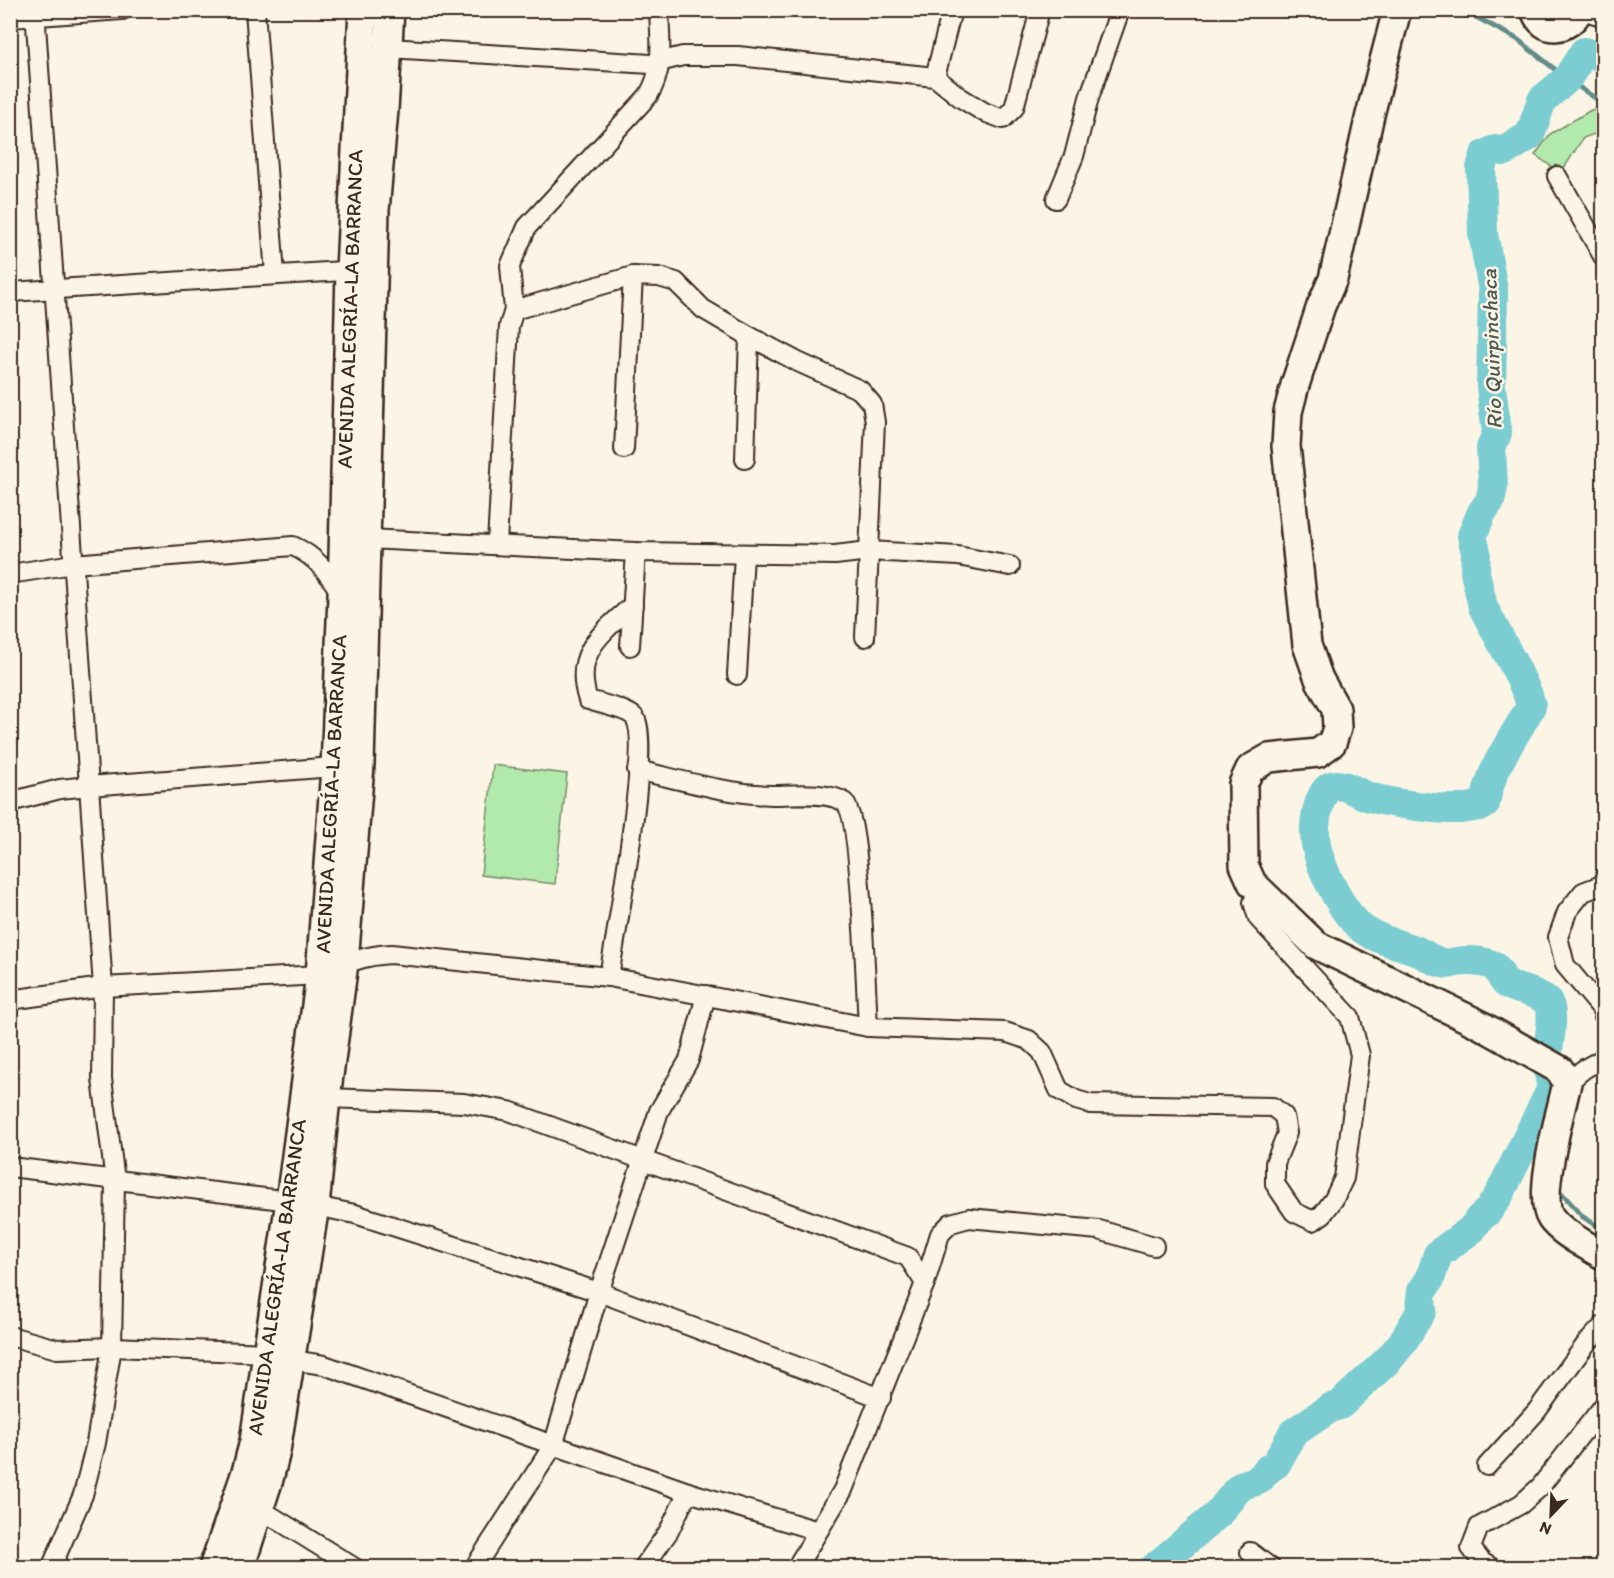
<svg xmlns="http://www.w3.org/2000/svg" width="1614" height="1578" font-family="Itim,sans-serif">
<rect width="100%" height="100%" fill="#fcf5e5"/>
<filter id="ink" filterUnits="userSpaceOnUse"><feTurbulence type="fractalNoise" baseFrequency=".0167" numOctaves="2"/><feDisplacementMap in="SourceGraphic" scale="12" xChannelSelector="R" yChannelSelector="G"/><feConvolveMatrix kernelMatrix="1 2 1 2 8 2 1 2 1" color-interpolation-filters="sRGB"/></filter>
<g filter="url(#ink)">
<g fill="#b2e9ac" stroke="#768a65" stroke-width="1.5">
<polygon points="1603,107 1603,131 1583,138 1561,173 1535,155 1550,134 1591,110"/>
<polygon points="493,765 567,774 555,884 481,875"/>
</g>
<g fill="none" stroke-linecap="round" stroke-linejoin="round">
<g stroke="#628c8a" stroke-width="5">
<polyline points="1463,10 1517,39 1567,79 1604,104"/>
<polyline points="1522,1148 1537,1158 1539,1163"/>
<polyline points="1556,1187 1583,1217 1604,1230"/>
</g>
<path stroke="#7ccdd2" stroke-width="30" d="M1154 1568 1218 1514 1237 1490 1243 1485 1259 1480 1268 1469 1276 1464 1293 1433 1330 1408 1340 1405 1389 1359 1402 1343 1422 1310 1421 1298 1422 1291 1430 1279 1438 1254 1472 1229 1479 1219 1488 1211 1499 1195 1551 1090C1552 1080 1547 1069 1547 1059 1548 1045 1556 1011 1547 1001 1537 992 1521 991 1509 985 1500 981 1501 969 1492 965 1483 961 1467 960 1456 962 1451 963 1449 965 1443 963 1432 961 1425 954 1415 950 1398 944 1379 940 1364 930 1342 914 1316 862 1315 835 1314 823 1319 791 1331 786 1341 781 1359 794 1369 797 1390 803 1438 810 1459 809 1467 809 1474 806 1482 806L1485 804C1491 765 1513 740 1531 706L1528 695 1517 671 1483 607 1475 572 1476 552 1472 536 1482 512 1490 501 1493 487 1491 448 1497 433 1491 387 1493 291 1483 233 1481 168 1485 155 1495 150 1505 151 1530 135 1542 100 1567 79 1584 52 1604 57"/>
<g stroke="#3b2a1e" stroke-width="22">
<g id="street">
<polyline points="35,10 103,987 102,1079 115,1181 112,1347 96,1443 83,1495 51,1568"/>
<polyline points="255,10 275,275"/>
<polyline points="1583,10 1604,17"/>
<polyline points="10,18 122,10"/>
<polyline points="388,48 651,64 683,56 738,56 935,77 961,98 984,112 1003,119 1014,108 1040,10"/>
<polyline points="935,77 952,10"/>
<polyline points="1557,176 1604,258"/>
<polyline points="1056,199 1074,156 1089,98 1120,10"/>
<polyline points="10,292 359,270"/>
<path d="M514 310 510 266 527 227 648 96C665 69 660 40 659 10"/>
<polyline points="624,449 633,276"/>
<polyline points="745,459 749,336"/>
<polyline points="367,539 636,552 835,555 869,551 958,556 1010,566"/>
<polyline points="497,544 509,326 514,310 633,276 659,277 676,282 703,309 749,336 798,362 860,390 872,404 875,422 865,637"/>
<path d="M10 574 73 564 293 546C316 556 329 574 342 595"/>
<polyline points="630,646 636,552"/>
<polyline points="737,675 744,554"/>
<path d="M637 770C681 780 727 794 772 795 790 795 829 791 844 802 861 815 866 995 868 1027"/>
<polyline points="10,802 60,789 89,786 346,766"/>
<polyline points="1604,884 1583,892 1567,912 1558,937 1565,965 1601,1008 1604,1016"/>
<path d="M609 977C615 937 652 744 635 718 630 710 598 703 588 700 572 653 602 633 633 605"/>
<path d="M10 1000 103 987 320 975C343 964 365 955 391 954L609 977 868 1027 1005 1032 1029 1040 1042 1052 1059 1090 1076 1100 1090 1104 1273 1107 1284 1116 1287 1133 1275 1163V1184L1294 1212 1313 1221 1323 1214 1334 1199 1344 1178 1360 1055 1350 1017 1258 918 1253 902 1259 889"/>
<polyline points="1567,1083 1584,1069 1602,1059 1604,1055"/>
<polyline points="317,1096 326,1098 464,1103 509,1111 908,1257 925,1283"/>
<polyline points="10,1167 290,1201 355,1214 599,1292 881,1398"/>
<polyline points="10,1336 57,1349 112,1347 267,1353 291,1360 324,1365 688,1492 818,1531"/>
<polyline points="1487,1466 1536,1412 1586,1344 1604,1325"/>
<polyline points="253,1503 260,1509 355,1568"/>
<polyline points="1250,1552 1271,1568"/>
<polyline points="474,1568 553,1446 599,1292 659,1111 689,1060 706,995"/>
<polyline points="643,1568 669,1531 688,1492"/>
<polyline points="796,1568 843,1490 925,1283 940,1234 951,1223 969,1218 1099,1230 1154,1246"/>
<polyline points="1492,1568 1482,1562 1471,1548 1479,1527 1521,1504 1540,1487 1604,1405"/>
</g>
</g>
<g stroke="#3b2a1e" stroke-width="32">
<g id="secondary">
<path d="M1397 10 1370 115 1333 279 1321 306 1295 385 1288 412 1286 446 1307 645 1319 679 1336 709 1337 728 1332 743 1318 753 1269 758 1250 769 1243 784 1244 865 1252 883 1316 945 1477 1023 1560 1070 1567 1083C1561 1111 1536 1197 1551 1218 1561 1233 1588 1246 1604 1256"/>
<path d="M1535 10C1543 35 1569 30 1579 10"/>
<polyline points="213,1568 246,1472 254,1441 290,1201 320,975 335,768 342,596 350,270 363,10"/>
<polyline points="240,1568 269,1479 276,1451 315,1206 326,1098 344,963 360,765 375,210 384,110 390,10"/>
</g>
</g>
<use href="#street" stroke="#fcf5e5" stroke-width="18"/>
<use href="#secondary" stroke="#fcf5e5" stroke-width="27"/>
</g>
</g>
<g text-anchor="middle" stroke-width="5" stroke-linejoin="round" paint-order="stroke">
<g font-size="21" fill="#3b2a1e" stroke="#fcf5e5">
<text transform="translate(350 309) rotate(-88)" y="7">AVENIDA ALEGRÍA-LA BARRANCA</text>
<text transform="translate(331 794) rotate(-87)" y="7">AVENIDA ALEGRÍA-LA BARRANCA</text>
<text transform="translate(277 1277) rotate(-82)" y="7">AVENIDA ALEGRÍA-LA BARRANCA</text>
</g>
<g font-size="22" font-style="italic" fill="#4e5b54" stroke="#fcf5e5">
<text transform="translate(1491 349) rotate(-92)" y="8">Río Quirpinchaca</text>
</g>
</g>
<rect width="1614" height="1578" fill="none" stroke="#fcf5e5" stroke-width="36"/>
<rect x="18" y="18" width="1578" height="1542" fill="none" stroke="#3b2a1e" stroke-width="2" filter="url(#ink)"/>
<g transform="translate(1551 1515) rotate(203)" stroke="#fcf5e5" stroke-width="4.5" paint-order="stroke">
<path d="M0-4.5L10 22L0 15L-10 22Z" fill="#3b2a1e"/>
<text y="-9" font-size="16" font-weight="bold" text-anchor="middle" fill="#3b2a1e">N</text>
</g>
</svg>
